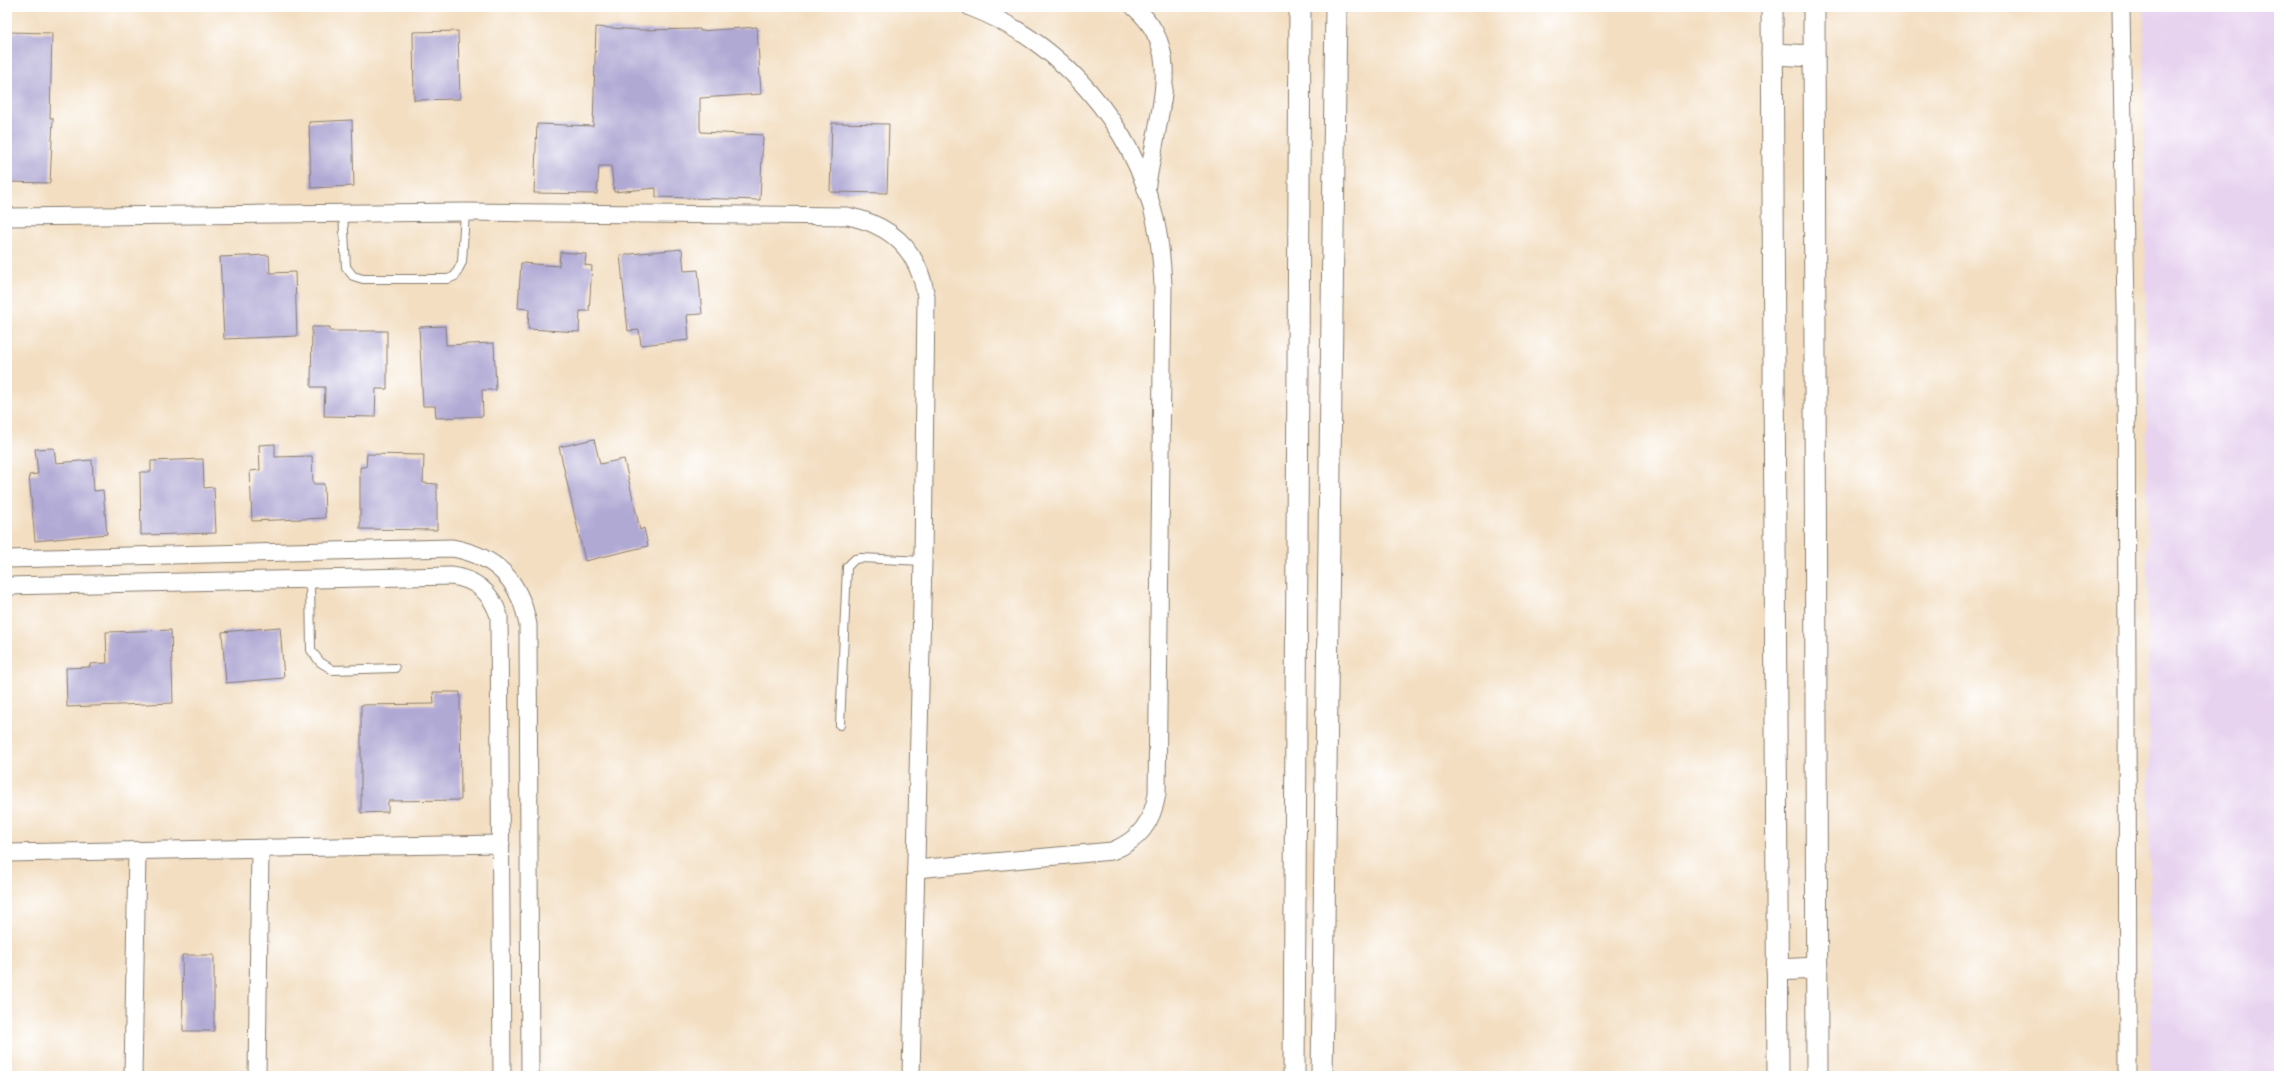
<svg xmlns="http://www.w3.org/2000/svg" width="2286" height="1083" font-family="'Architects Daughter',sans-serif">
<rect width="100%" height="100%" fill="#fff"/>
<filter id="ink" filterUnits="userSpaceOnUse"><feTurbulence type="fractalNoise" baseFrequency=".025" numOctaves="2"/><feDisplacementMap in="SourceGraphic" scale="8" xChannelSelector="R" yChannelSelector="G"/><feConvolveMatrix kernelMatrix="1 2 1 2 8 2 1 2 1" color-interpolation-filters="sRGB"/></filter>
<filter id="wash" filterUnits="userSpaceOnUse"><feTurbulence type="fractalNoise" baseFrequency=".012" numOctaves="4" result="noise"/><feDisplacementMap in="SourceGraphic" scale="16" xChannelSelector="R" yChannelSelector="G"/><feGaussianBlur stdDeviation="0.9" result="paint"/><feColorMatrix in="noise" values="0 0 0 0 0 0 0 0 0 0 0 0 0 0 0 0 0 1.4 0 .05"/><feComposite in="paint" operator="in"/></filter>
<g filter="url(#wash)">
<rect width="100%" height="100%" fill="#f3dec1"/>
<polygon fill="#e7d2ef" points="2144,7 2279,7 2279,1076 2151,1076"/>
<g id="blocks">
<g fill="#b0a9d4">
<polygon points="596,27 640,30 700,29 700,31 757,27 761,94 700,98 700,128 701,132 763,135 760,200 656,197 656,188 614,192 611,166 599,166 597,194 534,193 537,124 593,126"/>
<polygon points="458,31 460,99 414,100 413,32"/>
<polygon points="8,32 52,33 50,118 53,118 50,183 7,182"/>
<polygon points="352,120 354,186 311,188 309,122"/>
<polygon points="832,123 889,124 887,193 830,192"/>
<polygon points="682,249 684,271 698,270 702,314 687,315 689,340 641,345 639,330 628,331 620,255"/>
<polygon points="560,252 586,254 585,265 592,266 589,311 580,311 579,332 528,329 529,309 518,308 521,263 559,266"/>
<polygon points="269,255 270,273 295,272 297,336 224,339 220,257"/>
<polygon points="445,326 446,345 494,343 496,390 482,390 483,416 436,418 435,406 423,406 419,327"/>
<polygon points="312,327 330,327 330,331 387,331 387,389 376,389 375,417 324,416 325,387 311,387"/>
<polygon points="594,439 600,464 624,459 640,530 644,528 648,546 585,561 559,447"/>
<polygon points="275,444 275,457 312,456 313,484 324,484 325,518 252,521 250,471 260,470 259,445"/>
<polygon points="54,448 56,463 92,460 94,491 103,490 107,534 35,541 29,475 38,474 35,449"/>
<polygon points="367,454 424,455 423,483 437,484 437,530 360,529 360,467 366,467"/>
<polygon points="203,459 204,488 214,487 216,533 141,535 140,472 151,472 151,461"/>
<polygon points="280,627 284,678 226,683 222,632"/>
<polygon points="171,630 173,703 67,707 66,668 90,667 90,664 107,663 106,632"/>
<polygon points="433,692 460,692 461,800 388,801 388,812 361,813 361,705 434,704"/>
<polygon points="182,955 214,955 214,1031 183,1031"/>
</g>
</g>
</g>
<g filter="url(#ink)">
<use href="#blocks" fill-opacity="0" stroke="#887d6e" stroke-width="1"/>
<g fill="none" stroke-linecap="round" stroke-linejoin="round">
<g stroke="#887d6e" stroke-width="10">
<g id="service">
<polyline points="343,213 346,267 353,276 363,279 448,279 455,276 462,262 465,212"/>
<polyline points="310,580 311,650 320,662 333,670 395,668"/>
<polyline points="840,725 847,567 855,559 861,558 923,561"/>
</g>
</g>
<g stroke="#887d6e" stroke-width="19">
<g id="minor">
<path d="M1134 7C1173 40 1166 81 1158 125 1154 146 1150 168 1146 189"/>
<polyline points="2121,7 2126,310 2128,1076"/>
<path d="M7 217 465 212 847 216C893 225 919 251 926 297L923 561 911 1076"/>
<path d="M7 559 452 548C496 556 520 580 528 625L530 1076"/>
<path d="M7 586 451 576C476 579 491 592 499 616L502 1076"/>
<polyline points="7,853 501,844"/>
<path d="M916 869 1112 851C1139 840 1152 823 1157 794L1163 285C1162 263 1160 241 1155 219 1133 124 1061 42 970 7"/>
<polyline points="133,1076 137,852"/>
<polyline points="257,1076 260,849"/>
</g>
</g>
<g stroke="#887d6e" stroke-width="23">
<g id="tertiary">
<polyline points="1772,7 1778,1076"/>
<polyline points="1814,7 1817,1076"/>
<polyline points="1772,54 1814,56"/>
<polyline points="1777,970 1817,968"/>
<polyline points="1294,1076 1300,7"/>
<polyline points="1322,1076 1336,7"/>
</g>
</g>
<use href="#service" stroke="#fff" stroke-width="8"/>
<use href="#minor" stroke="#fff" stroke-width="17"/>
<use href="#tertiary" stroke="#fff" stroke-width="21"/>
</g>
</g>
<rect width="2286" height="1083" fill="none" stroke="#fff" stroke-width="24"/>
</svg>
